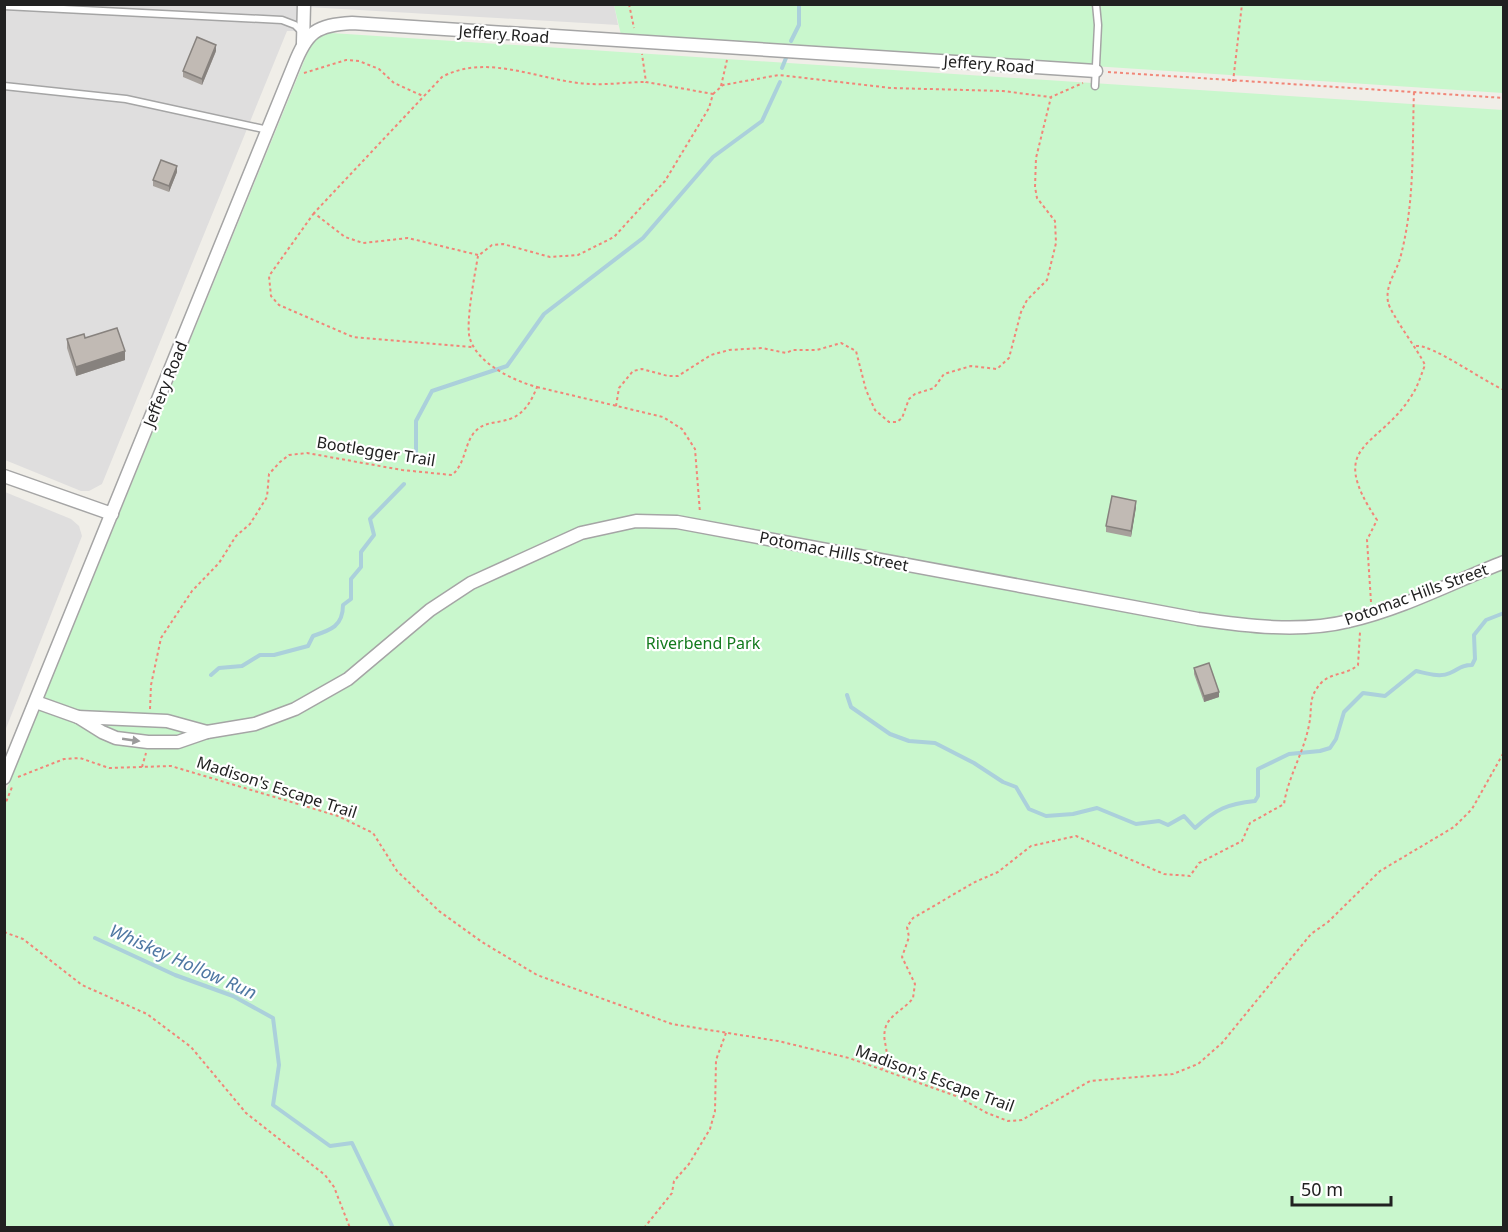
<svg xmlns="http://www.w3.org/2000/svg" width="1508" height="1232" font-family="'Noto Sans',sans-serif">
<rect width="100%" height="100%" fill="#f0eee8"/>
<g fill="#dfdede">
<polygon points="614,4 618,25 308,7 301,31 287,31 102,484 89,491 81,491 5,460 4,5"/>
<polygon points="5,492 71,519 79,526 82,536 5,731"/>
</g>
<g fill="#c9f7cd">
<polygon points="614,5 1503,5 1503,93 621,35"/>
<polygon points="316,32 1503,110 1503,1227 5,1227 4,796"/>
</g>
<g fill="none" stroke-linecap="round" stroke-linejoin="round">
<g stroke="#abd0db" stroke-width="4">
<polyline points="791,41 799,25 799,4"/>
<polyline points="782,68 786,58"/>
<polyline points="416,452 416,421 432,391 507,366 544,314 643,238 713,157 762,121 780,82"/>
<path d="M211 675 219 668 242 666 260 655H274L308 646 313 636C331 630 343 626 343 605L351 599V579L361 567V552L374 535 370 519 404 484"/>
<path d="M847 695 851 707 890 734 909 741 935 743 974 763 1003 782 1016 787 1029 809 1046 816 1073 814 1097 808 1136 824 1159 821 1168 825 1184 816 1195 828C1216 809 1227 804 1255 801L1258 796V769L1289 754 1320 751 1330 748 1336 739 1344 712 1363 693 1385 696 1416 671C1426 673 1440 678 1450 673 1459 669 1461 665 1472 665L1475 659 1474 635 1486 620 1504 613"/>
<polyline points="95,938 175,975 233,996 273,1018 279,1065 273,1105 330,1146 352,1143 393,1228"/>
</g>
<g stroke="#a5a5a5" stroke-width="9">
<g id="lane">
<polyline points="4,6 282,20 295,25 303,33"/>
<polyline points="4,86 126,99 268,130"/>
<polyline points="1095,86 1098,25 1096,4"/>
</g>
</g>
<g stroke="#a5a5a5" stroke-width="15">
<g id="street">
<polyline points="303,43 304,4"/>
<polyline points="4,476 112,514"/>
<path d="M36 702 78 717 102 732 116 738 148 742H178L207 732 255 724 295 709 348 679 430 610 471 583 581 533 636 521 677 522 1198 619C1246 626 1301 633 1349 621 1402 609 1453 582 1504 562"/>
<polyline points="78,717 167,721 207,732"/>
<path d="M4 778 294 65C307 32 316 25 352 23L1096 71"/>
</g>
</g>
<g stroke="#f18678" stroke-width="2" stroke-dasharray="3 3" stroke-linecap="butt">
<polyline points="629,4 634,28"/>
<polyline points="1108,72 1504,98"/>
<polyline points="304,73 346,60 359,61 379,69 394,83 423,96"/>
<polyline points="1233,82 1242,4"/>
<polyline points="721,86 727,60"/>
<polyline points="713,94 723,85 779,75 891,88 1003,91 1050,97"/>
<polyline points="314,213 269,276 271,296 279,305 353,337 472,347"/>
<path d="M478 255 408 238 363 243 345 237 314 213 442 77C488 52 542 82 590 84 609 85 627 82 646 82"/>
<path d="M1416 346C1432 344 1483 381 1504 390"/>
<polyline points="537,387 663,417 682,429 695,449 700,513"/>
<polyline points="616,406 619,388 633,371 642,369 668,376 678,376 711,355 729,350 762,348 786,353 793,350 817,350 841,343 856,351 866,390 875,410 889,422 897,422 902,418 909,399 915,394 934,388 944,374 971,366 997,369 1009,358 1021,312 1027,300 1047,280 1056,243 1055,221 1037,198 1035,187 1036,158 1051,97 1083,83"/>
<path d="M1371 602 1367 540 1377 520C1325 442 1378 450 1412 395 1418 386 1421 375 1425 365 1418 350 1390 313 1388 302 1385 284 1397 272 1401 255 1415 200 1412 147 1414 91"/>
<path d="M150 709 151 685 161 638 192 591 219 563 236 536 250 524 267 497 269 474 280 462 289 455 307 453 402 470 452 475C465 464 464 447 473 434 490 411 518 437 537 387 514 381 478 364 470 339 465 325 475 273 478 256L492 245 503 244 550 257 578 255 614 237 665 181 709 108 713 94 646 82 642 54"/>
<polyline points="142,767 146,753"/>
<polyline points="18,777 64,759 80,758 109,768 171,766 338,816 373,833 397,871 439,911 482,942 537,975 672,1024 778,1041 849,1058 956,1096 987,1113 1008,1121 1022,1120 1090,1081 1173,1074 1198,1064 1222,1043 1311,934 1328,922 1380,871 1454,827 1472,809 1504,752"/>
<polyline points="4,807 12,787"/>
<polyline points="4,932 23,939 82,985 147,1014 191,1047 246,1113 325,1175 334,1187 350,1228"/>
<path d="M882 1069C893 1049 880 1044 886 1026 890 1015 906 1008 913 998L915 984 902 957 909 937 907 927 913 918 975 882 998 872 1031 846 1076 836 1164 874 1190 876 1199 863 1242 841 1250 823 1284 804C1288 777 1304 752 1309 725 1313 706 1307 698 1322 682 1333 672 1347 675 1358 665L1360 632"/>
<polyline points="644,1228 672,1193 674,1181 689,1164 710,1129 715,1111 716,1060 726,1033"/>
</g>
<use href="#lane" stroke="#fff" stroke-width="6"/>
<use href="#street" stroke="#fff" stroke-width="12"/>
</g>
<g fill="#a6a09b">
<polygon points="216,51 202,85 183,77 183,71"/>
<polygon points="177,172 169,192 153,186 153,180"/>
<polygon points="85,338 125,360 76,376 67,348 67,339"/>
<polygon points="1136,507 1131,537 1106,532 1106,526"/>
<polygon points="1194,668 1219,697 1204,702 1194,674"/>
</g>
<g fill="#87827e">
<polygon points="216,45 216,51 202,85 202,79"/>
<polygon points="177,166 177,172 169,192 169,186"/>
<polygon points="125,351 125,360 76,376 76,367"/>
<polygon points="1136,501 1136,507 1131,537 1131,531"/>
<polygon points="1219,692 1219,697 1204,702 1204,696"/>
</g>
<g fill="#c1bab4" stroke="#87827e" stroke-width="1.5">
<polygon points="197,37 216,45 202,79 183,71"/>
<polygon points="161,160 177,166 169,186 153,180"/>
<polygon points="117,328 125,351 76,367 67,339 84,334 85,338"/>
<polygon points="1112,496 1136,501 1131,531 1106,526"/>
<polygon points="1209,663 1219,692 1204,696 1194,668"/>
</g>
<defs><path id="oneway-solid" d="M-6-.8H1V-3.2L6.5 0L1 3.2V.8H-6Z" transform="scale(1.5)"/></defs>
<use fill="#9b9b9b" href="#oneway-solid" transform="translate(131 740) rotate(8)"/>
<g text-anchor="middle" stroke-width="4.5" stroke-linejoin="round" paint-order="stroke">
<g font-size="16" fill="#212121" stroke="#fff">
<text transform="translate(504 34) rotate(4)" y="6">Jeffery Road</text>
<text transform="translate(989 64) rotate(4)" y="6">Jeffery Road</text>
<text transform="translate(165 384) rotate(-68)" y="6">Jeffery Road</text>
<text transform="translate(376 451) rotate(9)" y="6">Bootlegger Trail</text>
<text transform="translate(834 551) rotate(11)" y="6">Potomac Hills Street</text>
<text transform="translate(1416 594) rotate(-20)" y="6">Potomac Hills Street</text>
<text transform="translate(277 787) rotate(18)" y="6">Madison's Escape Trail</text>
<text transform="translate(935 1078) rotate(20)" y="6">Madison's Escape Trail</text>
</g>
<g font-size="16" fill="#137a1d" stroke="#fff">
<text x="703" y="649">Riverbend Park</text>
</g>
<g font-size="18" font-style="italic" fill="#4f78a3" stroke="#fff">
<text transform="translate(183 962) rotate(24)" y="6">Whiskey Hollow Run</text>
</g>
</g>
<rect width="1508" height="1232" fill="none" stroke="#212121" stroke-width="12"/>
<path d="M1292 1196v9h99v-9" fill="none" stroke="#212121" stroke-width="3"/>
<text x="1301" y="1196" font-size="18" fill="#212121" stroke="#ffffff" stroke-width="4.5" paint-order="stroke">50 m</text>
</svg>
